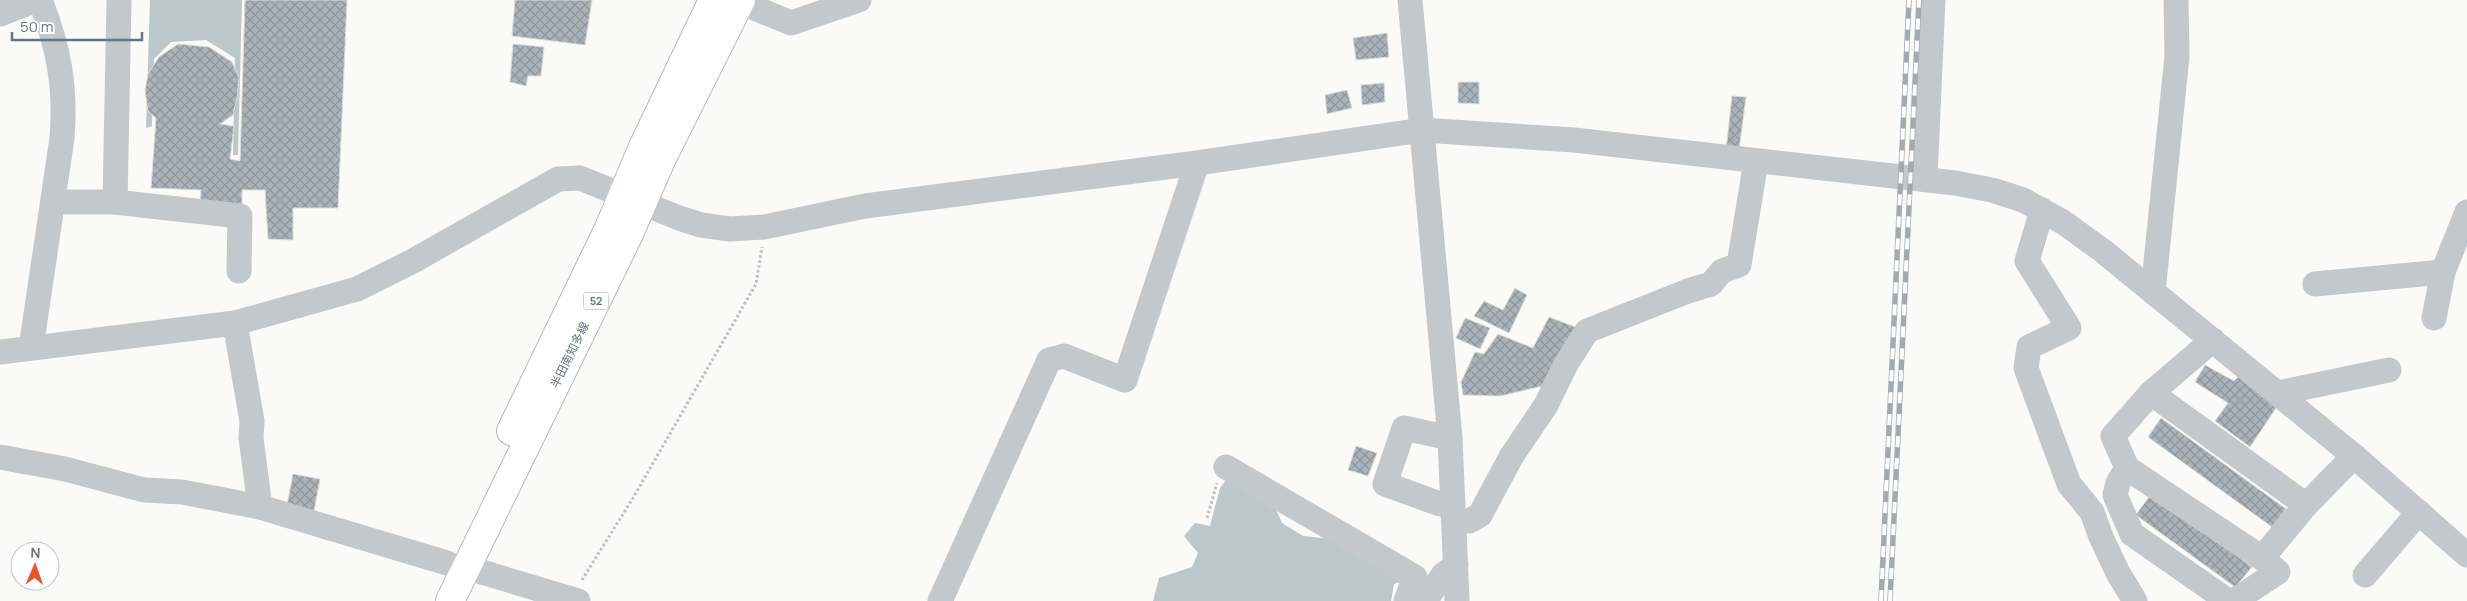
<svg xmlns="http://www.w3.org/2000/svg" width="2467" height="601" font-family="Manrope,'Noto Sans JP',sans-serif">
<defs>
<pattern id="building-cross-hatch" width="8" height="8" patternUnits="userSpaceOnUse" patternTransform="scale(1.25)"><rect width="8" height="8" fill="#aab3b9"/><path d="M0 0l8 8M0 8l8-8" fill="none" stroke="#8e969c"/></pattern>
</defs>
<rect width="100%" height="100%" fill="#fafaf8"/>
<g fill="#bbc7cb">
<polygon points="150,0 242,0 238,155 233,155 235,58 206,40 171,42 154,59 152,126 146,128"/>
<polygon points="1228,477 1274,505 1282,523 1303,536 1331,539 1401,582 1394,584 1391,601 1153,601 1159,578 1192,567 1198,553 1184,536 1195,523 1210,526 1220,488"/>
</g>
<g fill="url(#building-cross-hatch)" stroke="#dcdcda">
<polygon points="245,0 347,0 338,208 293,208 293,240 268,239 265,190 242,190 242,205 200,204 201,190 151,188 156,118 148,111 145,90 148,74 159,57 178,44 209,47 232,62 239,78 237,98 233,115 220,124 234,126 230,159 240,161"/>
<polygon points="515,0 592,0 585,45 512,36"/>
<polygon points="1387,33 1389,57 1356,60 1353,38"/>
<polygon points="513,44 544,47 541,76 528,76 526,86 510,82"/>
<polygon points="1458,82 1479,82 1479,104 1458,103"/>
<polygon points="1384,83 1385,102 1362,105 1361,85"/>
<polygon points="1347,90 1352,108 1327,114 1325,95"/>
<polygon points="1732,96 1746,97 1739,150 1726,150"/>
<polygon points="1515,288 1527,295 1509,333 1474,316 1484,301 1503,310"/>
<polygon points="1549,317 1578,328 1551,384 1500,396 1463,395 1461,382 1475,352 1484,354 1498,334 1533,348"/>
<polygon points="1465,318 1490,328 1480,349 1456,338"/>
<polygon points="2205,365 2234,381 2240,375 2278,405 2250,447 2215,421 2228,403 2195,382"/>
<polygon points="2161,418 2286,509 2272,527 2148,437"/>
<polygon points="1356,446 1377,453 1368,476 1348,470"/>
<polygon points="293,474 320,479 314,511 287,505"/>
<polygon points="2151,494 2252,567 2235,587 2136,515"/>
</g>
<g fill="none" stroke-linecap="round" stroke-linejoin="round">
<g stroke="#b5babe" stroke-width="30">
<g id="major">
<polyline points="511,431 609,228 642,149 713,0"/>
<polyline points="450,601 628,236 662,158 741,0"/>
</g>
</g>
<g stroke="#bbbfc2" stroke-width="3" stroke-dasharray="2.5 2.5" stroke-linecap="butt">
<polyline points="1207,518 1217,483"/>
<polyline points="582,580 633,498 756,284 762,247"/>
</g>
<g stroke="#c3c8cc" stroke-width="25">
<polyline points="1410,0 1450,438 1457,601"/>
<polyline points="740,2 791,23 859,0"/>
<polyline points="0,14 36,0"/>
<polyline points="1925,178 1933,0"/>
<polyline points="53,202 115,202 240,216 239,271"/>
<polyline points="115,202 119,0"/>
<polyline points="2042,210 2027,261 2069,328 2029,347 2026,368 2069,484 2092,512 2101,537 2118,573 2135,601"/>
<polyline points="2315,284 2443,272"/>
<polyline points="2153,292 2177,56 2176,0"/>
<polyline points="2434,318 2443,272 2467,212"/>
<polyline points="235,323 252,421 251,438 260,507"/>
<polyline points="2213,340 2151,393 2113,436 2127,468 2262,558 2278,572 2234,601"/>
<path d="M31 348 62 138C66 87 59 48 40 0"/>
<polyline points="0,352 235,323 357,289 413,261 558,179 580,178 679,218 701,225 730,229 764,227 865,206 1197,163 1422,130 1574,140 1955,183 1992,190 2023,200 2063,222 2103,251 2354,456 2467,555"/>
<polyline points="2151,393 2306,505"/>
<polyline points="2278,393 2389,370"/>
<polyline points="1450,438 1404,428 1385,484 1440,504 1453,503"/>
<polyline points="0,457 65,469 144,490 182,492 260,507 447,563"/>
<polyline points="1226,467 1415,577 1406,601"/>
<polyline points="2127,468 2118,483 2115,495 2132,534 2228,601"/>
<polyline points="1454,521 1469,521 1480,515 1511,457 1546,405 1566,364 1587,331 1688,291 1711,284 1722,271 1739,265 1756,161"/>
<polyline points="2262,558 2306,505 2354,456"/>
<polyline points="465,567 578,601"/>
<polyline points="2365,575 2419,512"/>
<polyline points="940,601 1049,360 1064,356 1125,380 1197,163"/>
<polyline points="1425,601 1443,575 1456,565"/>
</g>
<use href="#major" stroke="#fff" stroke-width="28"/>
<g stroke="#a2aab0" stroke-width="5.5">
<g id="rail">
<polyline points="1881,601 1909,0"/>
<polyline points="1890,601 1919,0"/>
</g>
</g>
<use href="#rail" stroke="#fff" stroke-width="4" stroke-dasharray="11" stroke-linecap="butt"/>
</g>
<g text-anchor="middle" stroke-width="5" stroke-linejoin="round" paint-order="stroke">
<rect fill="#fff" stroke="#939fa8" stroke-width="1" x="583.5" y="292.5" width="25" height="17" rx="4"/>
<g font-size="11" font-weight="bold" fill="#657683">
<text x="596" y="305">52</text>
</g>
<g font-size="12" fill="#657683" stroke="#fff">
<text transform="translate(570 355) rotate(-64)" y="4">半田南知多線</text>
</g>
</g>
<g transform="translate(35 566) rotate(2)"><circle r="24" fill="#ffffff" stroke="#c1c8cd"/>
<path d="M0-4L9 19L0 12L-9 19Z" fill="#e4572e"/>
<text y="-8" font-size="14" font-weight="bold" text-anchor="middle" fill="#657683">N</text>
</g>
<path d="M12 32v8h130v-8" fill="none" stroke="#657683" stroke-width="2.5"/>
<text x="20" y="32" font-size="15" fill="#657683" stroke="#ffffff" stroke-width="4" paint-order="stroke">50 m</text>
</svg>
